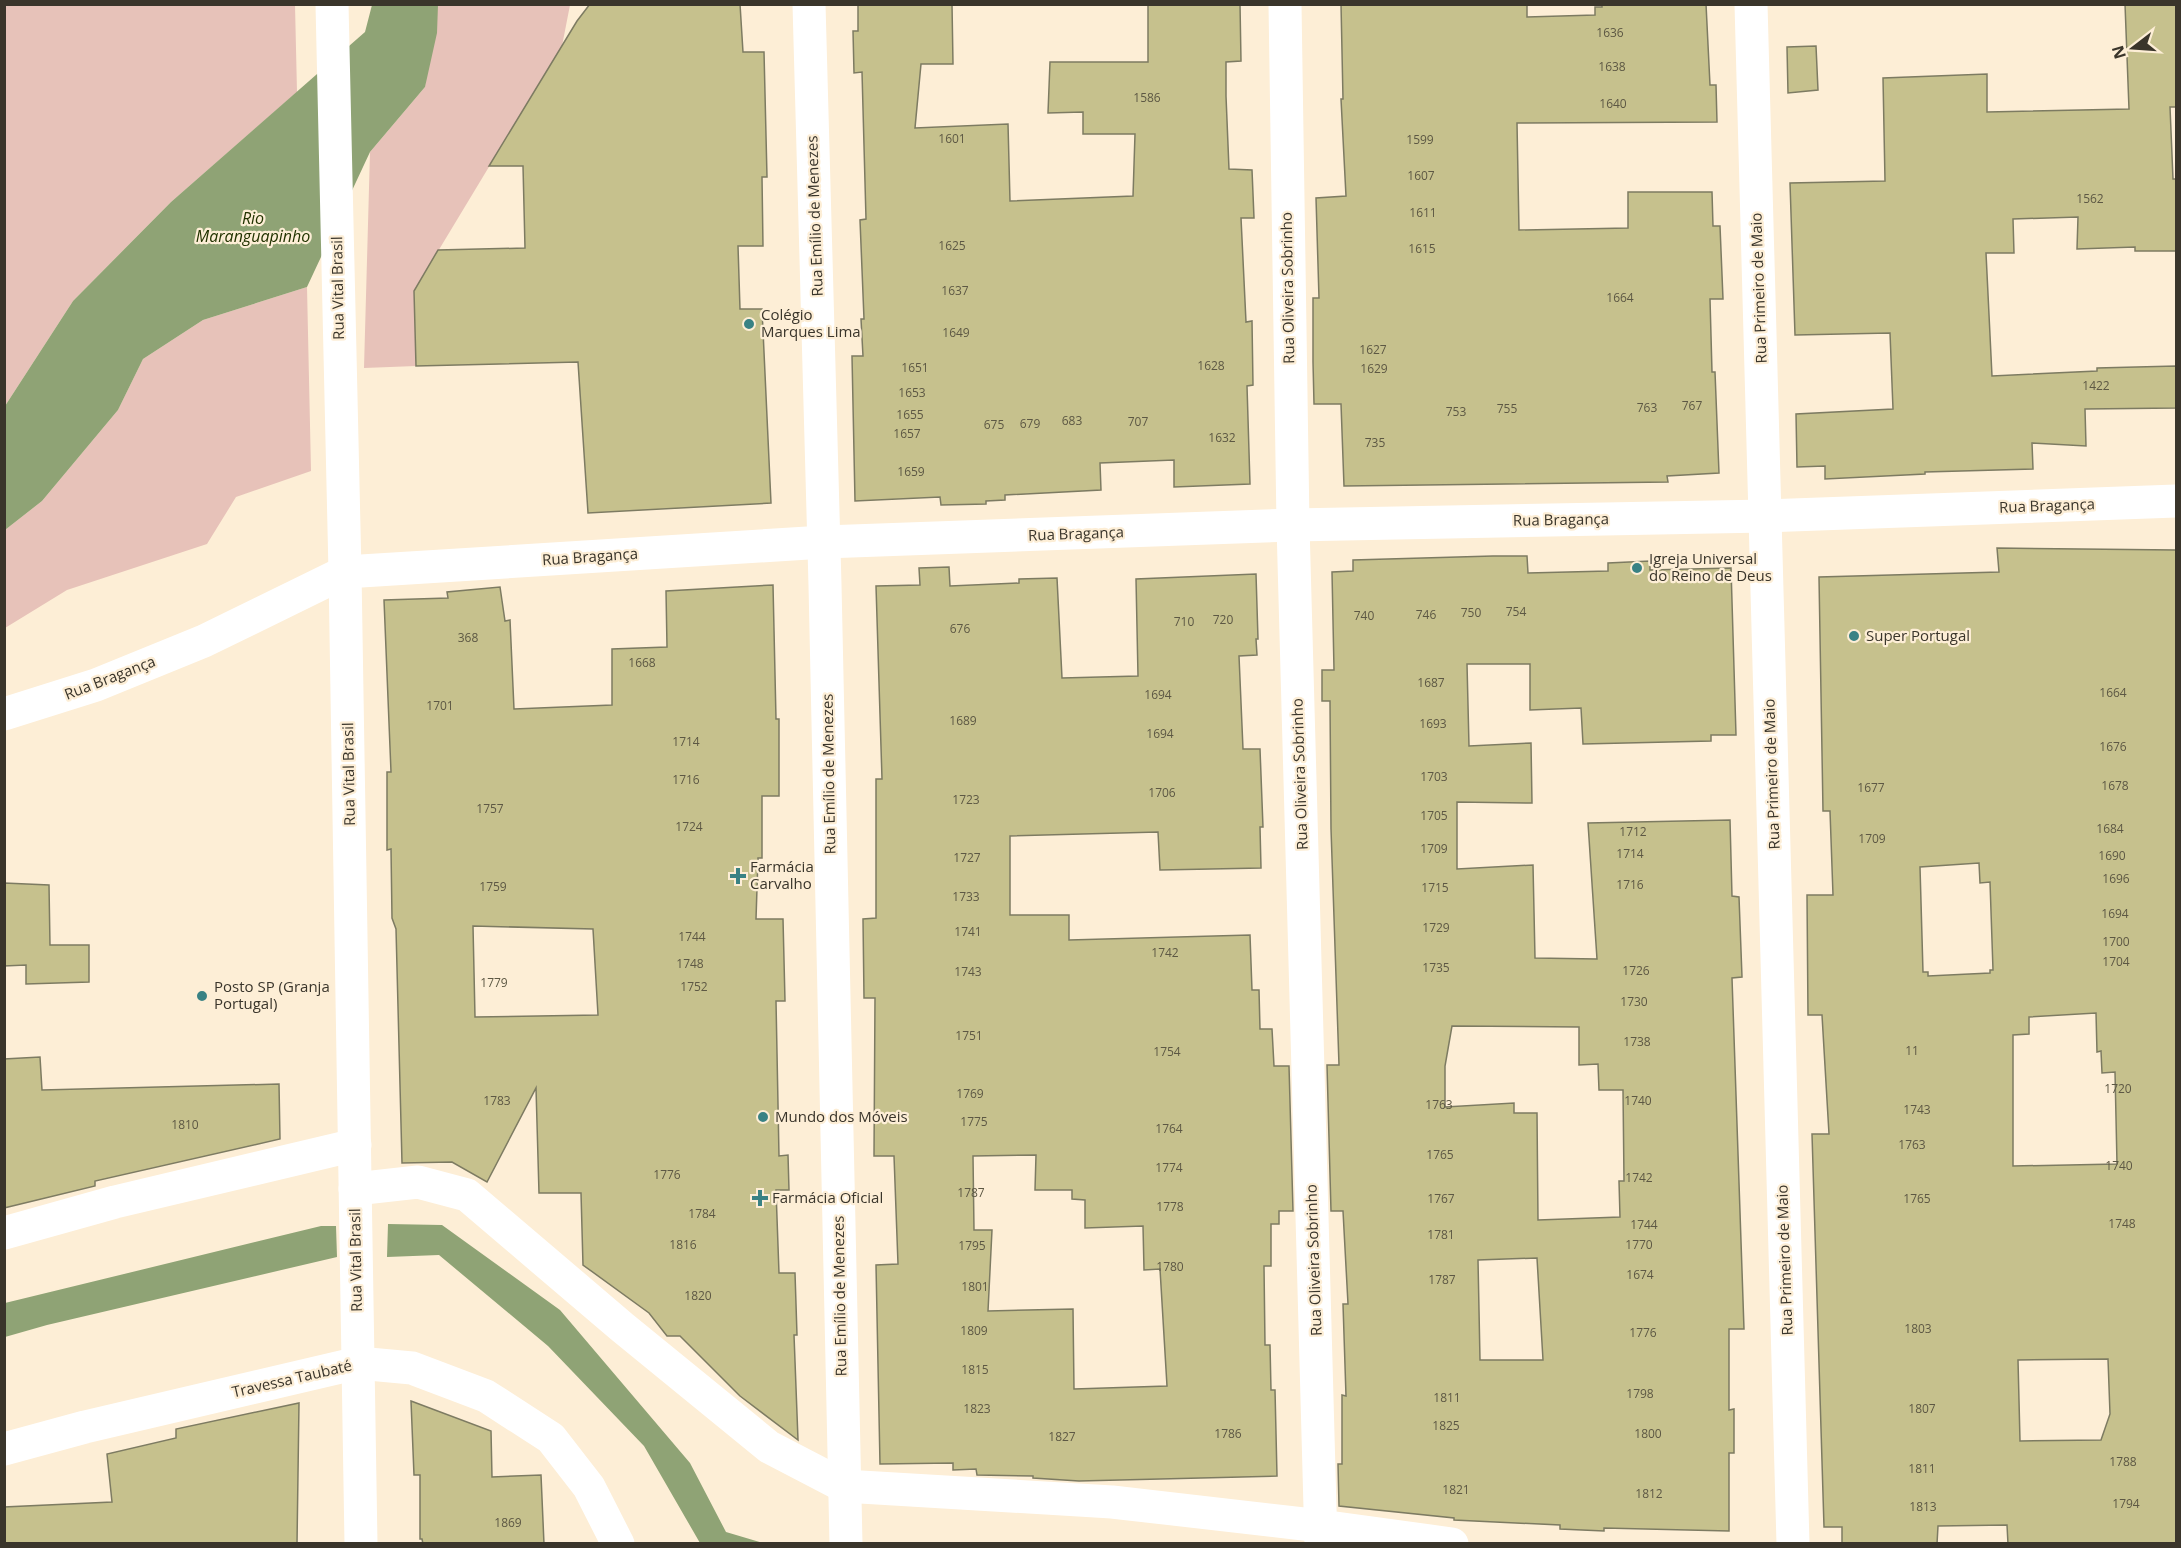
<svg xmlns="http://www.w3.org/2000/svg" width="2181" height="1548" font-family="'Open Sans',sans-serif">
<rect width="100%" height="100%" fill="#fdeed6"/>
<g fill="#e7c2b9">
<polygon points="5,5 295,5 297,92 171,202 73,301 5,406"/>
<polygon points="434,5 570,5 562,46 414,291 416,366 364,368 370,152 425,87"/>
<polygon points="307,287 311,471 236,497 207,544 67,590 5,628 5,530 42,501 118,410 143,359 203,320"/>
</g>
<g fill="#8fa375">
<polygon points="372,5 438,5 437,33 425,87 370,152 307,287 203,320 143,359 118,410 42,501 5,530 5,406 73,301 171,202 365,32"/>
<polygon points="388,1224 442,1225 560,1310 690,1463 726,1532 763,1543 700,1543 644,1446 548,1346 439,1255 387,1257"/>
<polygon points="321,1226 336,1226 337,1257 47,1325 5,1337 5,1303"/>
</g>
<g fill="#c6c18d" stroke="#7d7b62" stroke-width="1.5" fill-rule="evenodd">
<polygon points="590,4 740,4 743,52 764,52 767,177 762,177 763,246 738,246 740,309 762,309 771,503 588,513 578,362 416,366 414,291 438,250 525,248 523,166 489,166 577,21"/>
<polygon points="858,4 952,4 953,64 921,64 915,128 1008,124 1010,201 1133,196 1135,134 1083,134 1083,112 1048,113 1050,62 1148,62 1148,4 1240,4 1241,61 1226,62 1226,96 1229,169 1252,170 1254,218 1241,218 1246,322 1252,321 1253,385 1247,386 1250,484 1174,487 1174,460 1100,463 1101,490 1005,495 1005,500 986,501 986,504 941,505 940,497 855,501 852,356 863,356 861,319 864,319 860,220 866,219 862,72 854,73 853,31 858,31"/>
<polygon points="1341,4 1527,4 1527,17 1595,15 1595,7 1602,7 1602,4 1706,4 1710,85 1716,85 1717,122 1517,123 1519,230 1628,228 1628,192 1712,192 1713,226 1720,226 1723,299 1710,299 1712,372 1715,372 1719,473 1667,476 1668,482 1344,486 1341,404 1314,404 1313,362 1313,298 1319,298 1316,198 1346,196 1341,99 1343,99"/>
<polygon points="2125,4 2176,4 2176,107 2170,107 2173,179 2176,179 2176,251 2135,251 2135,247 2077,249 2078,217 2013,219 2014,253 1986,253 1992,376 2097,371 2097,368 2176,366 2176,408 2085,409 2086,446 2032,443 2033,469 1925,472 1925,474 1825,479 1825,466 1797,467 1796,414 1893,409 1890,333 1795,335 1790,183 1885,181 1883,78 1987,74 1987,112 2129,109"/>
<polygon points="1816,46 1818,90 1788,93 1787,47"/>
<path d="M1997 548 2176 550V1544H2008L2007 1525 1938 1526 1937 1544H1842V1527H1824L1812 1134H1829L1822 1015H1808L1807 895H1833L1830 811H1823L1819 577 1999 572ZM1979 863 1980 883 1990 882 1993 970H1990V973L1928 976V972H1923L1920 867ZM2096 1013 2097 1052 2101 1051 2102 1073 2115 1072 2117 1164 2013 1166V1035L2029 1034V1017ZM2108 1359 2110 1414 2101 1440 2020 1441 2018 1360Z"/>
<path d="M1493 556H1527L1528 573 1608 571V563L1650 561V570L1731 568 1736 735H1711V741L1583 744 1581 708 1530 710V664H1467L1469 746 1531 743 1532 803 1457 802V869L1533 865 1535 958 1597 959 1588 823 1730 820 1732 896 1739 897 1742 977 1732 978 1744 1329H1729V1410L1734 1409V1453H1729V1531L1604 1528V1531L1560 1529V1525L1454 1520V1518L1339 1506 1338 1464H1342V1395L1346 1396 1343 1304H1348L1343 1211H1331L1327 1065H1339L1331 829 1330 701H1322V670H1334L1332 572 1353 571V560ZM1452 1026 1579 1027V1065L1598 1064 1599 1090H1623L1624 1181H1619L1620 1217 1538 1220 1537 1113H1514V1103L1445 1107V1066ZM1537 1258 1543 1360H1480L1478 1260Z"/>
<path d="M949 567 950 586 1019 583V579L1057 578 1062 678 1138 676 1136 579 1256 574 1258 639H1256L1257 655 1239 656 1243 749H1260L1263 827H1260L1261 868 1160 870 1158 832 1010 836V915H1069V940L1250 935 1252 990H1259L1260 1029H1272L1274 1066H1289L1293 1211H1279V1224H1271V1266H1264L1265 1345H1270L1271 1390H1275L1277 1476 1079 1481 1033 1478V1476L977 1475 976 1469 953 1470V1463L880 1464 876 1265 898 1264 894 1156H874L875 998H864L863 919 876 918V779H882L876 586 920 585 919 568ZM1036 1155 1035 1190H1072V1199L1085 1200V1228L1143 1226 1144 1270 1160 1269 1167 1386 1074 1389 1073 1309 988 1311 992 1230H974L973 1156Z"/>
<path d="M773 585 776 719H779V796H762V858H758L756 919H783L785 1001H776L779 1156 788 1155 789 1190H776L779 1273H795L797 1335H794L798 1440 740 1396 680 1336H667L649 1313 583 1265 581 1193H539L536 1088 487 1182 452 1162 402 1163 396 929 392 918 391 849 387 850V772H391L384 600 448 598 447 592 500 587 505 621 510 620 514 709 612 705V649L667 647 666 591ZM473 926 593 929 598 1015 475 1017Z"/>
<polygon points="4,883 49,885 50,945 89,945 89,982 26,984 26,965 4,966"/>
<polygon points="40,1057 42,1090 279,1084 280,1139 95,1181 95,1186 4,1208 4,1059"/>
<polygon points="411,1401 491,1431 492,1477 541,1475 544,1544 423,1544 422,1539 420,1539 420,1475 414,1475"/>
<polygon points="299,1403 297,1544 4,1544 4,1507 112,1502 107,1454 176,1438 176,1429"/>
</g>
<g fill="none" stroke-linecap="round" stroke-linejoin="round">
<g stroke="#fff" stroke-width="33">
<polyline points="332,4 345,572 361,1544"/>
<polyline points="809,4 825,585 846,1544"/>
<polyline points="1285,4 1293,525 1321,1544"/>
<polyline points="1751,4 1793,1544"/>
<polyline points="4,714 96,685 204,641 345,572 824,542 1293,525 1766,516 2176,501"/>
<polyline points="355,1189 418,1182 467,1195 622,1327 769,1447 844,1486 1112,1502 1321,1526 1452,1544"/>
<polyline points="4,1233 115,1202 355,1145"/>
<polyline points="4,1449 85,1427 358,1363 412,1368 486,1396 551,1438 589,1487 618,1544"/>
</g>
</g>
<g fill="#398284" stroke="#fdeed6" stroke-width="2">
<circle cx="749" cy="324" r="6"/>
<circle cx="1637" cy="568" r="6"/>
<circle cx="1854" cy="636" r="6"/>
<path d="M735 867h6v6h6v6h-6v6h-6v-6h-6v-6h6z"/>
<circle cx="202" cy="996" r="6"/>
<circle cx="763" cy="1117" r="6"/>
<path d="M757 1189h6v6h6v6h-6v6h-6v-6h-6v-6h6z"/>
</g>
<g text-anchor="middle" stroke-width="4.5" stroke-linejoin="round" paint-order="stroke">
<g font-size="12" fill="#5d5844">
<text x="1610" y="37">1636</text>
<text x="1612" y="71">1638</text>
<text x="1147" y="102">1586</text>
<text x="1613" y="108">1640</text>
<text x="952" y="143">1601</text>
<text x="1420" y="144">1599</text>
<text x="1421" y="180">1607</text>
<text x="2090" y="203">1562</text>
<text x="1423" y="217">1611</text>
<text x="952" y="250">1625</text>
<text x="1422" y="253">1615</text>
<text x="955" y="295">1637</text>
<text x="1620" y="302">1664</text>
<text x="956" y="337">1649</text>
<text x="1373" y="354">1627</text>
<text x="1211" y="370">1628</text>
<text x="915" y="372">1651</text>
<text x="1374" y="373">1629</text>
<text x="2096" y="390">1422</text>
<text x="912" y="397">1653</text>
<text x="1692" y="410">767</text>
<text x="1647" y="412">763</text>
<text x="1507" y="413">755</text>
<text x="1456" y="416">753</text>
<text x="910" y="419">1655</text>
<text x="1072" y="425">683</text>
<text x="1138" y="426">707</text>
<text x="1030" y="428">679</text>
<text x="994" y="429">675</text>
<text x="907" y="438">1657</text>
<text x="1222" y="442">1632</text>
<text x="1375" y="447">735</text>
<text x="911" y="476">1659</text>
<text x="1516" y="616">754</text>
<text x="1471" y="617">750</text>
<text x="1426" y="619">746</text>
<text x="1364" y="620">740</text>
<text x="1223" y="624">720</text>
<text x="1184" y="626">710</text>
<text x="960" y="633">676</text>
<text x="468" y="642">368</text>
<text x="642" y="667">1668</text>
<text x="1431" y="687">1687</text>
<text x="2113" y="697">1664</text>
<text x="1158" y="699">1694</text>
<text x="440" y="710">1701</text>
<text x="963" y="725">1689</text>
<text x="1433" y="728">1693</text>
<text x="1160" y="738">1694</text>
<text x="686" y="746">1714</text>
<text x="2113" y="751">1676</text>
<text x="1434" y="781">1703</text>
<text x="686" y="784">1716</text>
<text x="2115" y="790">1678</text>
<text x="1871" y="792">1677</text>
<text x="1162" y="797">1706</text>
<text x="966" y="804">1723</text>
<text x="490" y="813">1757</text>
<text x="1434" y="820">1705</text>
<text x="689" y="831">1724</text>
<text x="2110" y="833">1684</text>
<text x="1633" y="836">1712</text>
<text x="1872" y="843">1709</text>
<text x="1434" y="853">1709</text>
<text x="1630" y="858">1714</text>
<text x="2112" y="860">1690</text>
<text x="967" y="862">1727</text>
<text x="2116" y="883">1696</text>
<text x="1630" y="889">1716</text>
<text x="493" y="891">1759</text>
<text x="1435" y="892">1715</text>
<text x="966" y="901">1733</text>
<text x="2115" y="918">1694</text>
<text x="1436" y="932">1729</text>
<text x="968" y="936">1741</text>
<text x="692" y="941">1744</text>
<text x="2116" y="946">1700</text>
<text x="1165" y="957">1742</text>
<text x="2116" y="966">1704</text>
<text x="690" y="968">1748</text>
<text x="1436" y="972">1735</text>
<text x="1636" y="975">1726</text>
<text x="968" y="976">1743</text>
<text x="494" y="987">1779</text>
<text x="694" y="991">1752</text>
<text x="1634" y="1006">1730</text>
<text x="969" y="1040">1751</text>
<text x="1637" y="1046">1738</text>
<text x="1912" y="1055">11</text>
<text x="1167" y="1056">1754</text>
<text x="2118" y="1093">1720</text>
<text x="970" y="1098">1769</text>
<text x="497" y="1105">1783</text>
<text x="1638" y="1105">1740</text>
<text x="1439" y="1109">1763</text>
<text x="1917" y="1114">1743</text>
<text x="974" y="1126">1775</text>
<text x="185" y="1129">1810</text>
<text x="1169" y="1133">1764</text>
<text x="1912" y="1149">1763</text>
<text x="1440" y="1159">1765</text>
<text x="2119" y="1170">1740</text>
<text x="1169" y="1172">1774</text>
<text x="667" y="1179">1776</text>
<text x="1639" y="1182">1742</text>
<text x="971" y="1197">1787</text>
<text x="1441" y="1203">1767</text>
<text x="1917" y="1203">1765</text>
<text x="1170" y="1211">1778</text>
<text x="702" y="1218">1784</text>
<text x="2122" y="1228">1748</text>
<text x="1644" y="1229">1744</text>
<text x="1441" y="1239">1781</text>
<text x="683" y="1249">1816</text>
<text x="1639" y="1249">1770</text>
<text x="972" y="1250">1795</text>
<text x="1170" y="1271">1780</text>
<text x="1640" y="1279">1674</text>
<text x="1442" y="1284">1787</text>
<text x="975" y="1291">1801</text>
<text x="698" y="1300">1820</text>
<text x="1918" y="1333">1803</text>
<text x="974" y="1335">1809</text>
<text x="1643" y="1337">1776</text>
<text x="975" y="1374">1815</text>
<text x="1640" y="1398">1798</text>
<text x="1447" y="1402">1811</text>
<text x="977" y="1413">1823</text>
<text x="1922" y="1413">1807</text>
<text x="1446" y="1430">1825</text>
<text x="1228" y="1438">1786</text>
<text x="1648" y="1438">1800</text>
<text x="1062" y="1441">1827</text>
<text x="2123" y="1466">1788</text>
<text x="1922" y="1473">1811</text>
<text x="1456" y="1494">1821</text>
<text x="1649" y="1498">1812</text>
<text x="2126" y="1508">1794</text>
<text x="1923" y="1511">1813</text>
<text x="508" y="1527">1869</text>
</g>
<g font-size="15" fill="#3a352b" stroke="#fdeed6">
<text transform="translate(815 216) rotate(-92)" y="5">Rua Emílio de Menezes</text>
<text transform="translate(338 288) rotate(-91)" y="5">Rua Vital Brasil</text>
<text transform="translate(1288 288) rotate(-91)" y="5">Rua Oliveira Sobrinho</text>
<text transform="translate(1759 288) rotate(-92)" y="5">Rua Primeiro de Maio</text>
<text transform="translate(2047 506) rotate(-2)" y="5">Rua Bragança</text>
<text transform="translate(1561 520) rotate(-1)" y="5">Rua Bragança</text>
<text transform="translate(1076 534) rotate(-2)" y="5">Rua Bragança</text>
<text transform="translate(590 557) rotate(-4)" y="5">Rua Bragança</text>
<text transform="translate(110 678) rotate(-21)" y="5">Rua Bragança</text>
<text transform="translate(349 774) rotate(-91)" y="5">Rua Vital Brasil</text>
<text transform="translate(829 774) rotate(-91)" y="5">Rua Emílio de Menezes</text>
<text transform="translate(1300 774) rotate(-92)" y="5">Rua Oliveira Sobrinho</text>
<text transform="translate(1772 774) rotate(-92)" y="5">Rua Primeiro de Maio</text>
<text transform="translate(356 1260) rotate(-91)" y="5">Rua Vital Brasil</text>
<text transform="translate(1314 1260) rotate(-92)" y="5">Rua Oliveira Sobrinho</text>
<text transform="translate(1785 1260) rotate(-92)" y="5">Rua Primeiro de Maio</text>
<text transform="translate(840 1296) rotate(-91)" y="5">Rua Emílio de Menezes</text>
<text transform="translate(292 1379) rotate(-13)" y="5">Travessa Taubaté</text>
</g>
<g font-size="15" fill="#3a352b" stroke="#fdeed6" text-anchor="start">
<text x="761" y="320">Colégio<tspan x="761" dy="17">Marques Lima</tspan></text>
<text x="1649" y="564">Igreja Universal<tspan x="1649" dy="17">do Reino de Deus</tspan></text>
<text x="1866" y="641">Super Portugal</text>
<text x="750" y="872">Farmácia<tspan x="750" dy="17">Carvalho</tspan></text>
<text x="214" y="992">Posto SP (Granja<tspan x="214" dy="17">Portugal)</tspan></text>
<text x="775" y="1122">Mundo dos Móveis</text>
<text x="772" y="1203">Farmácia Oficial</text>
</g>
<g font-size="16" font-style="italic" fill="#230" stroke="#fdeed6">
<text x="253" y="224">Rio<tspan x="253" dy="18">Maranguapinho</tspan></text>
</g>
</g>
<rect width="2181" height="1548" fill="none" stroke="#3a352b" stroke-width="12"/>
<g transform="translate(2133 48) rotate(253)" stroke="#fdeed6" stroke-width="4.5" paint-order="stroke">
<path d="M0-4.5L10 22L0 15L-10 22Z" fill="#3a352b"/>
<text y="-9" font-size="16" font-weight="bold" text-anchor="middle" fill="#3a352b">N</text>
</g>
</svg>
